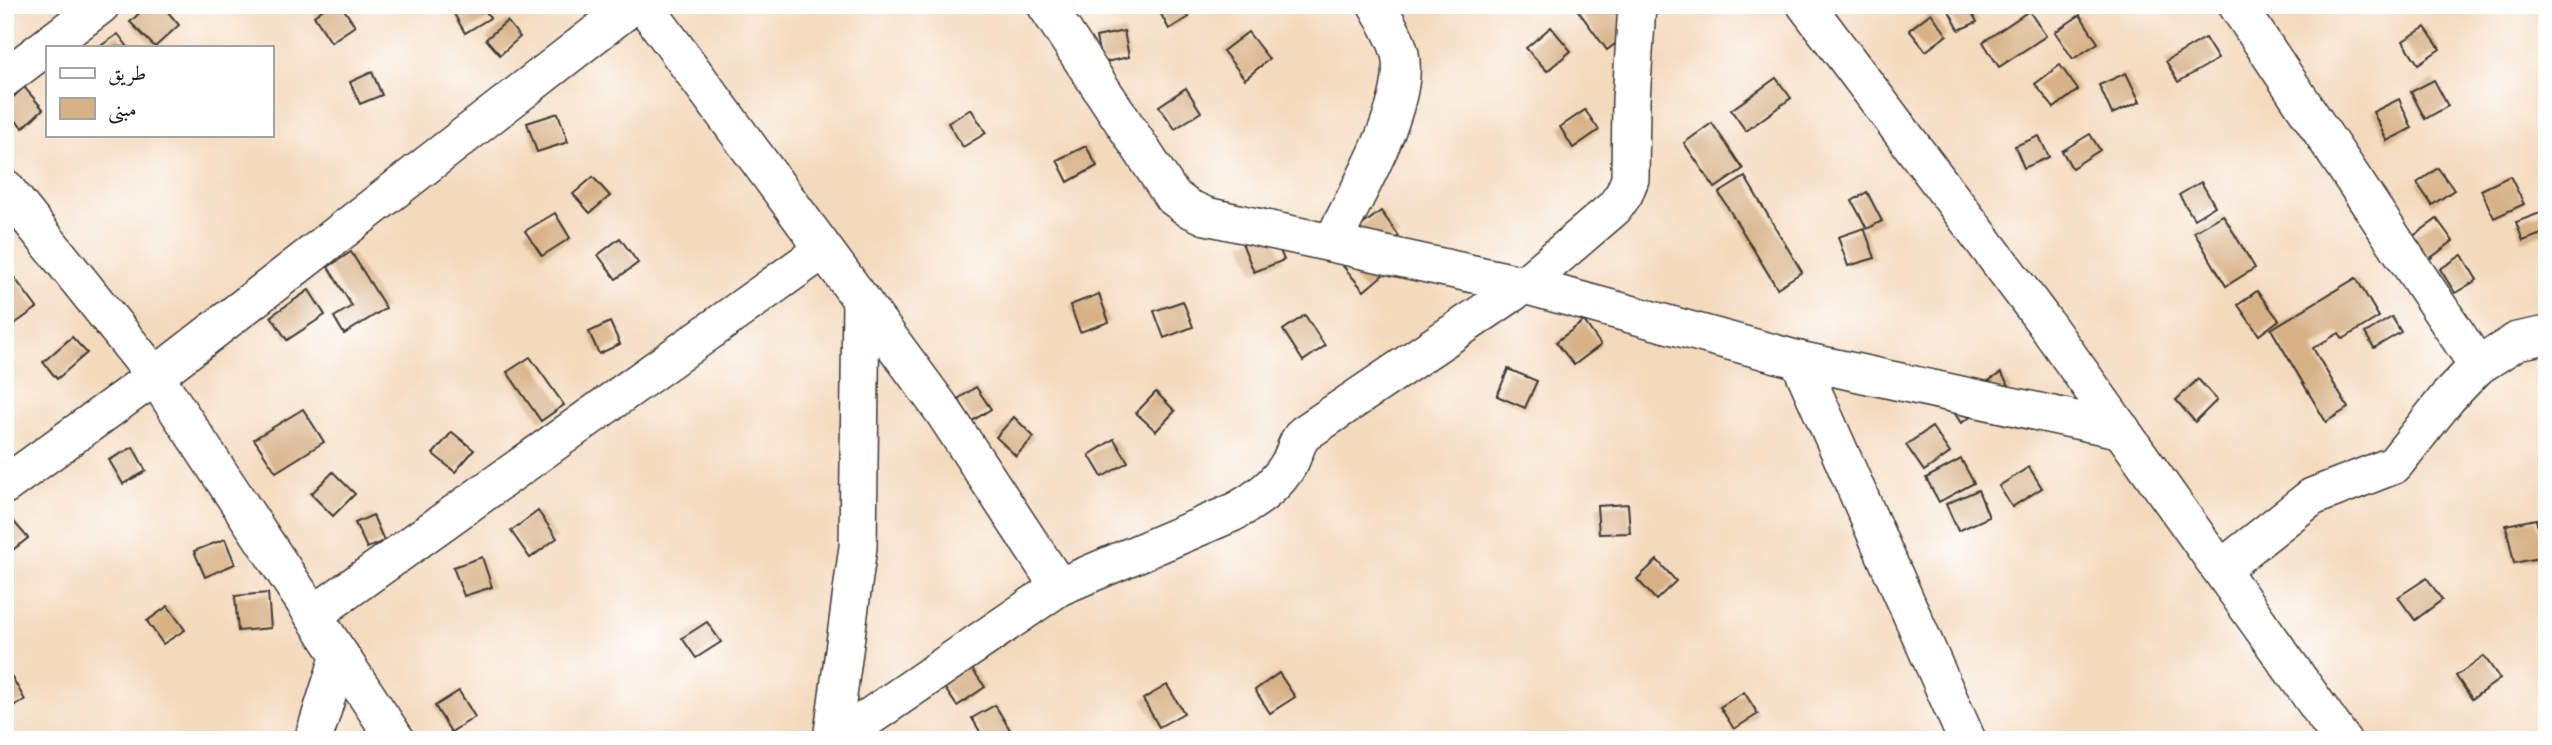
<svg xmlns="http://www.w3.org/2000/svg" width="2552" height="745" font-family="Alegreya,Amiri,serif">
<rect width="100%" height="100%" fill="#fff"/>
<filter id="ink" filterUnits="userSpaceOnUse"><feTurbulence type="fractalNoise" baseFrequency=".0143" numOctaves="2"/><feDisplacementMap in="SourceGraphic" scale="14" xChannelSelector="R" yChannelSelector="G"/><feConvolveMatrix kernelMatrix="1 2 1 2 8 2 1 2 1" color-interpolation-filters="sRGB"/></filter>
<filter id="wash" filterUnits="userSpaceOnUse"><feTurbulence type="fractalNoise" baseFrequency=".00686" numOctaves="4" result="noise"/><feDisplacementMap in="SourceGraphic" scale="28" xChannelSelector="R" yChannelSelector="G"/><feGaussianBlur stdDeviation="1.57" result="paint"/><feColorMatrix in="noise" values="0 0 0 0 0 0 0 0 0 0 0 0 0 0 0 0 0 1.4 0 .05"/><feComposite in="paint" operator="in"/></filter>
<g filter="url(#wash)">
<rect width="100%" height="100%" fill="#f4dabd"/>
<g id="blocks">
<g fill="#d8b287">
<polygon points="148,5 162,5 179,25 155,47 130,22"/>
<polygon points="329,5 341,5 355,26 331,42 314,16"/>
<polygon points="449,5 482,5 490,18 465,33"/>
<polygon points="1156,5 1183,5 1189,17 1169,29"/>
<polygon points="1190,5 1205,5 1195,12"/>
<polygon points="1574,5 1614,5 1633,30 1607,50"/>
<polygon points="1946,5 1968,5 1977,22 1959,30"/>
<polygon points="2029,11 2046,36 1999,67 1983,42"/>
<polygon points="1931,13 1947,35 1926,51 1909,30"/>
<polygon points="2080,15 2098,43 2073,59 2055,32"/>
<polygon points="507,21 520,37 500,55 486,39"/>
<polygon points="1551,27 1571,51 1547,71 1526,48"/>
<polygon points="2425,27 2440,49 2418,64 2403,41"/>
<polygon points="1124,31 1129,57 1101,63 1096,37"/>
<polygon points="1248,32 1269,59 1245,79 1223,51"/>
<polygon points="118,34 128,47 99,47"/>
<polygon points="2205,38 2218,59 2178,82 2166,61"/>
<polygon points="2060,65 2078,90 2054,108 2035,84"/>
<polygon points="372,72 382,95 360,104 350,82"/>
<polygon points="2126,73 2140,102 2112,114 2099,85"/>
<polygon points="1776,78 1791,98 1746,131 1731,110"/>
<polygon points="2434,80 2448,106 2425,119 2411,92"/>
<polygon points="24,87 43,109 23,128 5,109 5,105"/>
<polygon points="1186,88 1201,112 1175,129 1159,106"/>
<polygon points="2399,99 2412,128 2387,141 2373,112"/>
<polygon points="971,109 986,133 963,147 948,123"/>
<polygon points="1585,110 1599,130 1573,148 1560,127"/>
<polygon points="558,113 568,142 537,152 527,123"/>
<polygon points="1712,123 1743,169 1715,188 1684,143"/>
<polygon points="2090,134 2100,150 2072,168 2062,151"/>
<polygon points="2039,136 2049,157 2024,168 2015,146"/>
<polygon points="1086,146 1097,166 1068,182 1057,160"/>
<polygon points="2438,168 2454,190 2432,205 2417,183"/>
<polygon points="2510,176 2524,204 2494,218 2481,190"/>
<polygon points="593,177 610,196 590,213 573,194"/>
<polygon points="1745,177 1802,272 1777,288 1719,193"/>
<polygon points="2201,182 2215,206 2194,219 2179,195"/>
<polygon points="1867,192 1882,221 1867,229 1852,201"/>
<polygon points="1381,211 1399,236 1375,253 1357,229"/>
<polygon points="555,213 570,238 542,256 525,231"/>
<polygon points="2540,213 2547,232 2523,241 2516,222"/>
<polygon points="2223,215 2255,268 2226,286 2194,232"/>
<polygon points="2437,219 2453,241 2428,260 2412,237"/>
<polygon points="1864,228 1875,258 1848,266 1838,237"/>
<polygon points="1272,231 1284,260 1254,272 1242,243"/>
<polygon points="620,238 638,263 616,279 598,255"/>
<polygon points="1362,249 1384,274 1364,291 1343,266"/>
<polygon points="351,252 386,308 344,334 334,317 352,306 328,267"/>
<polygon points="2462,255 2477,280 2455,293 2440,269"/>
<polygon points="5,265 37,308 13,325 5,315"/>
<polygon points="2356,278 2379,317 2343,339 2339,333 2313,348 2348,408 2326,422 2271,329"/>
<polygon points="309,290 325,315 287,340 271,316"/>
<polygon points="2257,291 2279,320 2259,335 2238,305"/>
<polygon points="1099,294 1109,322 1080,332 1070,305"/>
<polygon points="1183,301 1193,327 1164,338 1154,311"/>
<polygon points="1305,315 1325,346 1303,361 1283,330"/>
<polygon points="2392,317 2401,332 2374,348 2365,333"/>
<polygon points="1584,321 1601,345 1574,365 1556,342"/>
<polygon points="610,322 620,344 599,354 589,332"/>
<polygon points="72,337 87,353 57,379 43,362"/>
<polygon points="530,357 564,405 541,421 507,372"/>
<polygon points="1508,369 1537,381 1525,408 1497,396"/>
<polygon points="2001,373 2012,390 1961,423 1950,406"/>
<polygon points="2198,379 2217,400 2195,422 2176,400"/>
<polygon points="976,387 991,409 972,421 958,399"/>
<polygon points="1156,392 1175,411 1156,431 1136,413"/>
<polygon points="303,409 324,442 276,472 254,439"/>
<polygon points="1014,417 1034,437 1016,456 996,437"/>
<polygon points="1932,427 1950,453 1924,471 1906,445"/>
<polygon points="452,432 474,450 455,472 433,454"/>
<polygon points="1114,439 1128,462 1102,477 1089,455"/>
<polygon points="133,447 146,471 123,484 109,460"/>
<polygon points="1961,459 1974,483 1939,502 1926,478"/>
<polygon points="2029,467 2042,488 2012,507 1999,486"/>
<polygon points="333,472 355,494 333,516 311,494"/>
<polygon points="1978,490 1989,517 1958,531 1946,504"/>
<polygon points="1628,504 1630,533 1599,534 1597,506"/>
<polygon points="538,511 557,538 530,558 511,531"/>
<polygon points="8,515 28,538 5,556 5,517"/>
<polygon points="373,515 384,541 367,548 355,523"/>
<polygon points="2536,519 2544,557 2514,563 2506,525"/>
<polygon points="225,539 235,564 205,577 194,551"/>
<polygon points="482,557 492,587 464,596 453,567"/>
<polygon points="1657,560 1676,581 1656,600 1637,579"/>
<polygon points="2427,578 2442,600 2415,620 2398,597"/>
<polygon points="268,593 271,628 238,631 235,596"/>
<polygon points="168,606 185,630 163,644 147,621"/>
<polygon points="707,622 721,642 696,658 682,638"/>
<polygon points="2484,656 2500,679 2472,699 2456,676"/>
<polygon points="967,662 985,687 957,706 939,680"/>
<polygon points="1279,673 1295,697 1270,713 1255,690"/>
<polygon points="12,677 25,700 5,710 5,680"/>
<polygon points="1167,685 1184,713 1159,727 1143,699"/>
<polygon points="459,691 475,717 451,732 435,706"/>
<polygon points="1744,692 1758,714 1734,729 1720,707"/>
<polygon points="995,705 1015,738 1012,740 985,740 972,718"/>
</g>
</g>
</g>
<g filter="url(#ink)">
<use href="#blocks" fill-opacity="0" stroke="#3c3834" stroke-width="2"/>
<g fill="none" stroke-linecap="round" stroke-linejoin="round">
<g stroke="#3c3834" stroke-width="40">
<g id="minor">
<polyline points="644,5 943,411 1059,587"/>
<polyline points="1046,5 1172,196 1188,208 1206,216 1524,285 1799,360 2122,430"/>
<polyline points="1806,5 2043,320 2342,740"/>
<polyline points="2237,5 2478,366"/>
<polyline points="5,78 101,5"/>
<polyline points="5,188 155,376 396,740"/>
<path d="M1332 243C1355 196 1411 104 1400 54 1396 37 1385 20 1377 5"/>
<polyline points="1799,360 1967,740"/>
<polyline points="5,485 155,376 633,5"/>
<polyline points="2221,569 2312,497 2394,465 2448,397 2478,366 2517,341 2547,335"/>
<polyline points="313,615 823,250"/>
<polyline points="313,740 340,655"/>
<polyline points="832,740 858,547 861,299"/>
<path d="M836 740 1059 587 1232 513C1255 501 1277 486 1290 462 1295 452 1297 440 1305 433L1524 285 1614 208 1624 194 1630 179 1631 100 1637 5"/>
</g>
</g>
<use href="#minor" stroke="#fff" stroke-width="37"/>
</g>
</g>
<rect width="2552" height="745" fill="none" stroke="#fff" stroke-width="28"/>
<rect x="46" y="46" width="228" height="91" fill="#ffffff" stroke="#a4a4a4" stroke-width="2"/>
<rect x="60" y="68" width="35" height="10" fill="#ffffff" stroke="#a4a4a4" stroke-width="2"/>
<text x="108" y="80" font-size="21" fill="#1c1c1c">طريق</text>
<rect x="60" y="98" width="35" height="21" fill="#d8b287" stroke="#a4a4a4" stroke-width="2"/>
<text x="108" y="116" font-size="21" fill="#1c1c1c">مبنى</text>
</svg>
